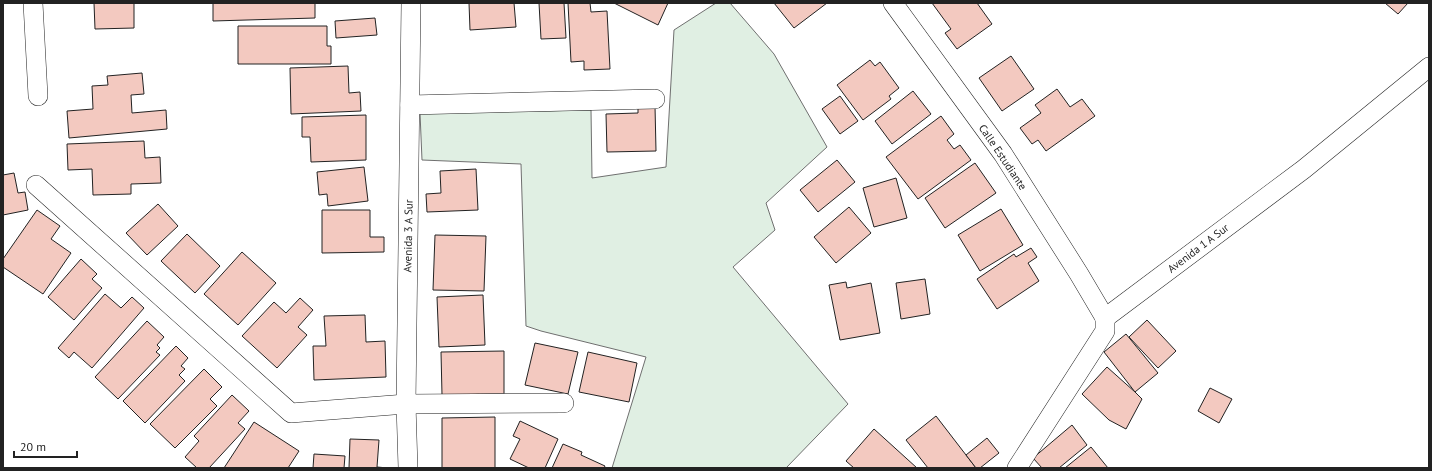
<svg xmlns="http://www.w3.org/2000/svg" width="1432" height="471" font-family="'PT Sans',sans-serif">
<rect width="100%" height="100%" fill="#fff"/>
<polygon fill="#e0efe3" stroke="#6f6f6f" points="716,3 730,3 774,54 827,147 766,203 775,230 733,267 848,404 786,468 612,468 646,357 541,331 526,326 521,164 422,160 420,113 591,110 592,178 666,167 674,30"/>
<g fill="#f3c9c0" stroke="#222">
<polygon points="94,3 134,3 134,28 95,29"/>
<polygon points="213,3 315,3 315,18 213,21"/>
<polygon points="469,3 514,3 516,27 470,30"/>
<polygon points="539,3 564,3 566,38 541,39"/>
<polygon points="568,3 590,3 591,12 607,11 610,69 584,70 584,61 571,62"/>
<polygon points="614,3 668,3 658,25"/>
<polygon points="774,3 827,3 794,28"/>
<polygon points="932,3 977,3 992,24 957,49 945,33 951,29"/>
<polygon points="1385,3 1408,3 1398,14"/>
<polygon points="375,18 377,35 336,38 335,21"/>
<polygon points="238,26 327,26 327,46 331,46 331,64 238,64"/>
<polygon points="1011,56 1034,89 1002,111 979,78"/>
<polygon points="870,60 875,66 880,62 899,88 889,96 891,99 863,120 837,85"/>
<polygon points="348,66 349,93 360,92 361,111 291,114 290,68"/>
<polygon points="142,73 144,94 131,95 132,113 166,110 167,129 69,138 67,111 93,109 92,86 108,85 107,76"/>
<polygon points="1057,89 1070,107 1082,99 1095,116 1046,151 1038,140 1032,144 1020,128 1041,113 1035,105"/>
<polygon points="913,91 931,114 892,144 875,121"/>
<polygon points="840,96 858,121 840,134 822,109"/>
<polygon points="638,106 655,106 656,151 607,152 606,114 638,113"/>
<polygon points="366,115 366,160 311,162 310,137 302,137 302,117"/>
<polygon points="941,116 954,134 947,140 954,149 960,145 971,160 918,199 886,157"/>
<polygon points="144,141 145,158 160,157 161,183 131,184 131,194 93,195 92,169 68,170 67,144"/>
<polygon points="837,160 855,182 818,212 800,190"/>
<polygon points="975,163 996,193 945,228 925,198"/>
<polygon points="364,167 368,201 328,206 327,194 319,195 317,172"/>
<polygon points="476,169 478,210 427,212 426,194 441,193 440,171"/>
<polygon points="14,173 18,193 25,192 28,210 3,215 3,175"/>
<polygon points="896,178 907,218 874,227 863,188"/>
<polygon points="158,204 178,226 147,255 126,233"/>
<polygon points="849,207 871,233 836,263 814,237"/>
<polygon points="1001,209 1023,245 980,271 958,235"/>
<polygon points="37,210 60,226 51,239 71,253 43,294 3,267 3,259"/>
<polygon points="322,210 370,210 370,237 384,237 384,252 322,253"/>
<polygon points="187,234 220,266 195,293 161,261"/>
<polygon points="435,235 486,236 484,291 433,290"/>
<polygon points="1031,248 1037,257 1028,263 1039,281 997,309 977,279 1014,254 1016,257"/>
<polygon points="242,252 276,283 238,325 204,294"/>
<polygon points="81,259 97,274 92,279 102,288 74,320 48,297"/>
<polygon points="925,279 930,314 901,319 896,283"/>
<polygon points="846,282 847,288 871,283 880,333 840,340 829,285"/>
<polygon points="105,294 121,308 132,297 144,308 92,368 74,352 69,358 58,348"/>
<polygon points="483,295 485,345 439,347 437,297"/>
<polygon points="300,298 313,310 298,327 307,335 277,368 242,336 274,302 286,313"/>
<polygon points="365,315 366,342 385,341 386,377 314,380 313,346 326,346 324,316"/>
<polygon points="1147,320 1176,351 1158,368 1129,337"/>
<polygon points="147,321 164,337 157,345 160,348 156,352 160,355 118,399 95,377"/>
<polygon points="1126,334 1158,373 1135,392 1104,352"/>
<polygon points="535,343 578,352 568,394 525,385"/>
<polygon points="176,346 188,358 181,366 185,369 179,375 185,381 145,423 123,401"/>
<polygon points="504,351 504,394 442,395 441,352"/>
<polygon points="588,352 637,363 629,402 579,392"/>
<polygon points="1107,367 1135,392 1142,399 1126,429 1109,420 1082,394"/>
<polygon points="204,369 222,387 210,399 217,406 175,448 150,424"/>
<polygon points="1210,388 1232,399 1219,423 1198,411"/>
<polygon points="232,395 249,411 238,423 245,429 209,468 197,468 185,457 199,441 194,436"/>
<polygon points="936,416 976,468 928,468 906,440"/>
<polygon points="495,417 495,468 442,468 442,418"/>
<polygon points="520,421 558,439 545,468 529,468 510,459 520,439 513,436"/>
<polygon points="254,422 299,451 288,468 224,468"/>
<polygon points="1072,425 1087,445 1059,468 1042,468 1033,458"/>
<polygon points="874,429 917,468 854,468 846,461"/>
<polygon points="987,438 999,453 980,468 976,468 966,455"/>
<polygon points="350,439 379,440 377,467 388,468 349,468"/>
<polygon points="563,444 582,452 581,455 605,466 604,468 552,468"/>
<polygon points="1091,447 1108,468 1065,468"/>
<polygon points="314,454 345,456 344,468 313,468"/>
</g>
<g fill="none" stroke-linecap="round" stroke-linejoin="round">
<g stroke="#222" stroke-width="20">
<g id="minor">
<polyline points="33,3 38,96"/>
<polyline points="893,3 1003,154 1079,274 1105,318"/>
<polyline points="410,105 655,99"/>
<polyline points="36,185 291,413 406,404 564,403"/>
<polyline points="1105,318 1304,169 1429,67"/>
<polyline points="408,468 406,404 411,3"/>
<polyline points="1017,468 1105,331 1105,318"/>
</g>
</g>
<use href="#minor" stroke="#fff" stroke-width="19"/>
</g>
<g text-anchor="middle" stroke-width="3" stroke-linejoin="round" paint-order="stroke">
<g font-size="11" fill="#222" stroke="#fff">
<text transform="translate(1003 157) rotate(56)" y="4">Calle Estudiante</text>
<text transform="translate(408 236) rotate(-89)" y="4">Avenida 3 A Sur</text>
<text transform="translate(1198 248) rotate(-37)" y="4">Avenida 1 A Sur</text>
</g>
</g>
<rect width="1432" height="471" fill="none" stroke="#222222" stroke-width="8"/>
<path d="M14 451v6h63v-6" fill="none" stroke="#222222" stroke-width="2"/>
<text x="20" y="451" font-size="12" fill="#222222" stroke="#ffffff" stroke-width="3" paint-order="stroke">20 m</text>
</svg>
